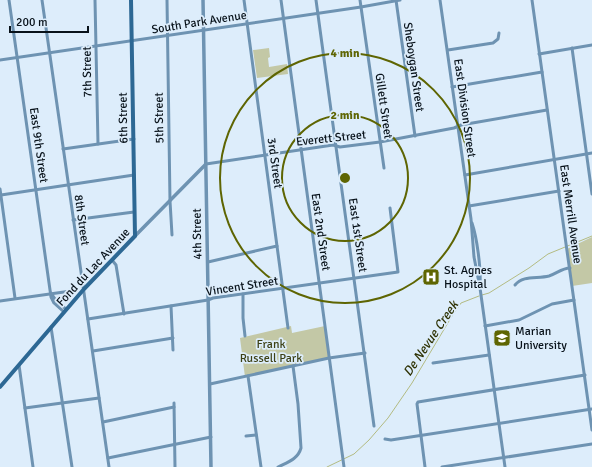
<svg xmlns="http://www.w3.org/2000/svg" width="592" height="467" font-family="Signika,sans-serif">
<rect width="100%" height="100%" fill="#ddedfb"/>
<g fill="#c3c8a6">
<polygon points="269,48 270,57 268,58 269,67 287,64 288,74 257,78 253,50"/>
<polygon points="592,237 592,283 572,286 567,249"/>
<polygon points="291,326 292,333 325,326 329,358 245,377 240,338"/>
</g>
<g fill="none" stroke-linecap="round" stroke-linejoin="round">
<g stroke="#b3bb82" stroke-width="1">
<polyline points="482,295 489,293 529,268 548,254 592,236"/>
<polyline points="327,467 354,454 369,440 388,418 412,383 452,316 461,303 479,296"/>
</g>
<g stroke="#6e93b2" stroke-width="3">
<polyline points="9,0 51,297 54,303 64,312"/>
<polyline points="42,0 109,467"/>
<polyline points="95,0 98,144"/>
<polyline points="167,0 170,201 172,235"/>
<polyline points="244,0 288,328"/>
<polyline points="281,0 344,467"/>
<polyline points="316,0 374,426"/>
<polyline points="360,0 384,168"/>
<polyline points="396,0 415,136"/>
<polyline points="440,0 471,219 474,257 480,288 505,467"/>
<polyline points="532,0 592,430"/>
<polyline points="572,48 592,194"/>
<polyline points="448,50 493,43 498,39 499,33"/>
<polyline points="539,54 592,45"/>
<polyline points="0,60 361,7 400,0"/>
<polyline points="452,87 542,72"/>
<polyline points="63,149 134,139"/>
<polyline points="206,164 333,145 340,147 380,142 454,128 461,125 547,110"/>
<polyline points="465,175 592,153"/>
<polyline points="0,189 15,298"/>
<polyline points="1,195 134,175"/>
<polyline points="469,206 559,191"/>
<polyline points="73,220 134,212"/>
<path d="M472 223C477 238 481 268 480 284"/>
<polyline points="112,260 116,265 124,314"/>
<polyline points="208,262 277,246"/>
<path d="M515 285C523 275 537 279 549 276 556 274 562 268 570 268"/>
<polyline points="51,293 57,302 66,309"/>
<polyline points="243,294 243,318 245,336"/>
<polyline points="0,301 71,291"/>
<polyline points="171,306 173,350"/>
<polyline points="88,319 208,300 213,298 398,272 390,208"/>
<polyline points="485,326 519,320 552,304 574,300"/>
<polyline points="51,327 72,467"/>
<polyline points="93,351 173,338"/>
<polyline points="433,363 489,355"/>
<polyline points="19,365 33,467"/>
<polyline points="248,376 261,467"/>
<polyline points="210,384 329,358 365,353"/>
<polyline points="174,403 175,467"/>
<polyline points="25,408 99,398"/>
<polyline points="103,422 174,407"/>
<polyline points="246,436 256,435"/>
<polyline points="385,439 391,440 592,409"/>
<polyline points="108,458 211,437"/>
<path d="M278 467C288 462 298 459 301 448L298 404 293 366"/>
<polyline points="425,467 417,404 418,402 585,375"/>
<polyline points="442,467 592,444"/>
</g>
<g stroke="#6e93b2" stroke-width="3.5">
<polyline points="203,0 211,467"/>
<polyline points="135,236 206,164"/>
</g>
<polyline stroke="#2d6894" stroke-width="4" points="0,387 84,289 135,236 131,0"/>
</g>
<g fill="none" stroke="#5e6502" stroke-width="2">
<circle cx="345" cy="178" r="63"/>
<circle cx="345" cy="178" r="125"/>
</g>
<defs>
<g id="hospital-square" transform="scale(0.9)"><rect x="-9" y="-9" width="18" height="18" rx="4" fill="#5e6502" stroke="#ddedfb"/><path d="M-5-5h3v3.5h4V-5h3V5h-3V1.5h-4V5h-3Z" fill="#fff"/></g>
<g id="university-square" transform="scale(0.9)"><rect x="-9" y="-9" width="18" height="18" rx="4" fill="#5e6502" stroke="#ddedfb"/><path d="M0-5L7-2L0 1L-7-2ZM-4 1L0 2.5L4 1V4Q0 6-4 4Z" fill="#fff"/></g>
</defs>
<g fill-rule="evenodd">
<use href="#hospital-square" x="431" y="277"/>
<use href="#university-square" x="502" y="338"/>
</g>
<g text-anchor="middle" stroke-width="3.5" stroke-linejoin="round" paint-order="stroke">
<g font-size="12" fill="#08121a" stroke="#ddedfb">
<text transform="translate(199 22) rotate(-9)" y="4">South Park Avenue</text>
<text transform="translate(414 67) rotate(82)" y="4">Sheboygan Street</text>
<text transform="translate(87 72) rotate(-91)" y="4">7th Street</text>
<text transform="translate(384 106) rotate(82)" y="4">Gillett Street</text>
<text transform="translate(465 108) rotate(82)" y="4">East Division Street</text>
<text transform="translate(123 118) rotate(-91)" y="4">6th Street</text>
<text transform="translate(159 118) rotate(-91)" y="4">5th Street</text>
<text transform="translate(331 138) rotate(-6)" y="4">Everett Street</text>
<text transform="translate(39 145) rotate(82)" y="4">East 9th Street</text>
<text transform="translate(275 163) rotate(82)" y="4">3rd Street</text>
<text transform="translate(571 214) rotate(82)" y="4">East Merrill Avenue</text>
<text transform="translate(82 220) rotate(82)" y="4">8th Street</text>
<text transform="translate(321 232) rotate(82)" y="4">East 2nd Street</text>
<text transform="translate(197 234) rotate(-91)" y="4">4th Street</text>
<text transform="translate(358 235) rotate(82)" y="4">East 1st Street</text>
<text transform="translate(93 267) rotate(-47)" y="4">Fond du Lac Avenue</text>
<text transform="translate(242 286) rotate(-9)" y="4">Vincent Street</text>
</g>
<g font-size="12" fill="#08121a" stroke="#ddedfb" text-anchor="start">
<text x="444" y="274">St. Agnes<tspan x="444" dy="14">Hospital</tspan></text>
<text x="515" y="335">Marian<tspan x="515" dy="14">University</tspan></text>
</g>
<g font-size="12" fill="#3c4014" stroke="#ddedfb">
<text x="271" y="348">Frank<tspan x="271" dy="14">Russell Park</tspan></text>
</g>
<g font-size="13" font-style="italic" fill="#2f3305" stroke="#ddedfb">
<text transform="translate(430 338) rotate(-56)" y="5">De Nevue Creek</text>
</g>
</g>
<circle cx="345" cy="178" r="6" fill="#5e6502" stroke="#ddedfb" stroke-width="2"/>
<g font-size="12" text-anchor="middle" font-weight="bold" fill="#5e6502" stroke="#ddedfb" stroke-width="3.5" stroke-linejoin="round" paint-order="stroke">
<text x="345" y="57">4 min</text>
<text x="345" y="119">2 min</text>
</g>
<path d="M10 26v6h78v-6" fill="none" stroke="#08121a" stroke-width="2"/>
<text x="16" y="26" font-size="12" fill="#08121a" stroke="#ddedfb" stroke-width="3" paint-order="stroke">200 m</text>
</svg>
